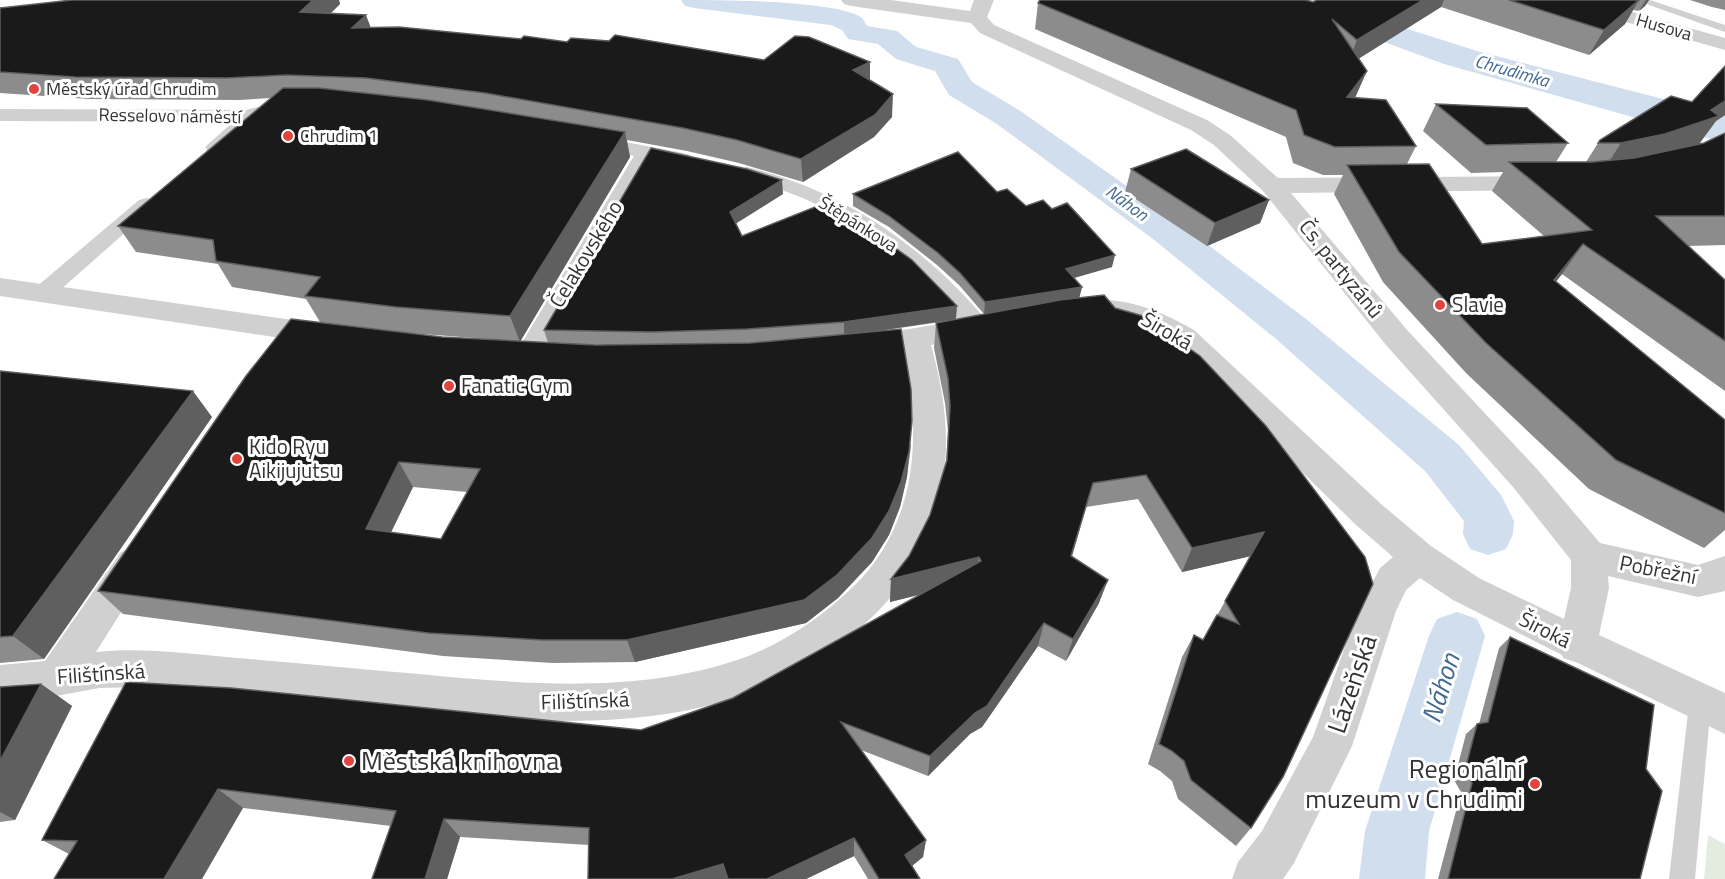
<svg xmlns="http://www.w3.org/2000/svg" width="1725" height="879" font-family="'Titillium Web',sans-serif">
<rect width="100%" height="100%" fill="#fff"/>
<polygon fill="#e4ecdf" points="1708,835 1725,844 1725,879 1704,879"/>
<polygon fill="#d0deed" points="1269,0 1330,0 1389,23 1477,51 1725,115 1725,143 1444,64"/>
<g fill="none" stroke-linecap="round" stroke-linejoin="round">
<g fill="#d0deed" fill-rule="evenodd">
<path d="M681 0C715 0 837 0 862 18 864 20 865 23 867 26L897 31 916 47 958 59 972 82 1019 110 1179 223 1306 319 1459 445 1501 495 1514 521 1513 534 1506 549 1488 555 1470 549 1463 534 1464 521 1425 471 1276 339 1153 239 997 124 949 95 935 71 896 59 878 44 848 39 842 30 831 25 694 8 685 6Z"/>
<polygon points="1457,612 1477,619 1485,636 1429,831 1425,879 1359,879 1365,831 1429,636 1437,619"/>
</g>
<g fill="#d0d0d0" fill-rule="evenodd">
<polygon points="1635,0 1650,0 1725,25 1725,32"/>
<polygon points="1700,693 1708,697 1711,704 1695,879 1669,879 1689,704 1692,697"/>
</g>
<g fill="#d0d0d0" fill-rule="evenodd">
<polygon points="283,101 289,102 292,106 289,110 261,116 222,151 208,151 205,147 233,122 0,121 0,109 246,110"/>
<polygon points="594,136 683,153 690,155 693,159 690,163 683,165 652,159 535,362 526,364 517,362 514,356 634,156 587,146 584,142 587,138"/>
<path d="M747 167C844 191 924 246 988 322L991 328 988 334 979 336 970 334C927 278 871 228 805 199 784 190 762 184 740 177L737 173 740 169Z"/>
<polygon points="146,198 153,200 156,204 153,208 51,298 43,300 35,298 31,293 35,288 139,200"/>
</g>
<g fill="#d0d0d0" fill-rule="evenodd">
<path d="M841 0H891L970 11 974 0H994L987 17 994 25 1207 120 1230 135 1278 178 1543 176 1552 178 1555 183 1552 188 1543 190 1291 193 1408 331 1537 469 1600 543 1698 565 1725 556V591L1698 597 1608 576 1609 588 1599 635 1725 693V734L1578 663 1563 658 1562 655 1453 600 1420 578 1406 590 1396 611 1352 746 1294 863 1283 879H1232L1238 862 1262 831 1313 737 1358 610 1380 568 1393 557 1355 524 1172 344 1149 330 1129 323 1072 317 1068 310 1072 303C1113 292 1158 309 1194 330L1381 504 1431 546 1479 578 1564 619 1571 588V560L1513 487 1386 345 1263 191 1214 145 1191 130 980 33 971 23 851 6 844 4Z"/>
<polygon points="1559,0 1590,0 1725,38 1725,50 1562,4"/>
<polygon points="0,278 328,325 338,328 343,335 338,342 328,345 0,296"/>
<path d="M978 318 988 321 993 328 988 335 931 345C953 424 954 491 913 565 893 600 866 625 834 649 702 743 534 723 383 709 302 701 221 693 140 687L99 688 30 701 0 703V665L45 661 121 552 134 548 147 552 152 563 96 652C143 647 191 654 237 658 297 663 358 669 419 674 523 684 633 694 734 661 778 647 820 619 853 587 918 524 923 433 902 349L857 356 846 353 842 346 846 339Z"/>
</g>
</g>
<g fill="#8c8c8c" fill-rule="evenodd">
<path d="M72 0H339L340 4 330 14 371 28 567 42 764 60 870 62V80L892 117 874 137 803 182 739 163 687 151 627 140 630 157 520 341 548 343 544 330 783 194 736 223 742 236 956 319 984 314 959 285 937 265 889 227 853 206V194L997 192 1026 206 1112 267 1074 278 1082 287 1079 298 1115 308 1266 426 1251 828 1236 846 1178 799 1172 781 1160 771 1148 764 1182 657 1194 635 1203 640 1251 556 1182 572 1138 499 1086 507 1072 557 1099 603 1066 661 1038 646 982 727 970 734 928 776 861 750 926 840 923 857 912 866 920 879H868L854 856 806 879H588L589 845 460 837 447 879H372L391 826 243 808 69 854 42 840 126 682 641 730 733 698 921 594 890 602 891 579 909 556 930 515 946 464 948 431 945 403 934 348 936 323 947 321 879 331 911 446 907 477 900 507 889 535 872 562 838 598 806 623 635 662 553 663 443 656 123 614 98 591 442 337 488 339 409 333 320 322 306 299 232 287 218 264 136 252 118 226 271 98 239 100 89 99 0 93V8ZM576 344 614 345H596ZM413 487 467 492 441 539 391 532Z"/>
<polygon points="1317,0 1649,0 1645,6 1639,11 1633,10 1625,24 1589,55 1441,7 1358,59 1355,98 1416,146 1407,164 1482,244 1544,236 1492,191 1503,172 1471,173 1423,131 1436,104 1568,143 1556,162 1586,162 1600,140 1692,102 1725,66 1725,115 1716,121 1699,144 1704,143 1725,133 1725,245 1688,246 1725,280 1725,391 1562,274 1556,281 1725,420 1725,530 1704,548 1589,489 1466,373 1383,282 1334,194 1343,175 1323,175 1293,163 1286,137 1035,29 1038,3 1313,2"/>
<polygon points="1690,0 1725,0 1725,10 1712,7"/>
<polygon points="1131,169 1269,200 1260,223 1207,246 1125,192"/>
<polygon points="0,371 212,417 44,659 0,663"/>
<polygon points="1510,637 1646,769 1640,879 1438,879 1461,792 1454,780 1466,734 1477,724 1479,724 1499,648"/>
<polygon points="41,684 72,706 15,820 0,822 0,687"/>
</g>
<g fill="#5f5f5f">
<polygon points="313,0 339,0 340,4 309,34 300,12"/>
<polygon points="1423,0 1444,0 1441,7 1347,66 1357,40"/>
<polygon points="1639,0 1625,24 1589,55 1604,30"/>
<polygon points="1646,0 1649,0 1645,6 1639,11"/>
<polygon points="366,15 374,36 352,28"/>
<polygon points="870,62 870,84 853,70"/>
<polygon points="1367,71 1355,98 1347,97"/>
<polygon points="893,94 892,117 874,137 803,182 801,159"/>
<polygon points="1725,101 1725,115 1716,121 1699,144 1603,171 1621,143 1711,110"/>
<polygon points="625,132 630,157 520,342 510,316"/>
<polygon points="782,180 783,194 732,226 730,212"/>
<polygon points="1269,200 1260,223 1207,246 1215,223"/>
<polygon points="1583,244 1562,274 1534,310 1554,280"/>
<polygon points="1115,255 1112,267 1063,281 1066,269"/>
<polygon points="1082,287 1079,299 984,315 985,302"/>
<polygon points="957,306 956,319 844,336 844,322"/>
<polygon points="193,391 212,417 44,659 13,636"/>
<polygon points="912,421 907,477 900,507 889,535 872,562 838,598 806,623 635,662 627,640"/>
<polygon points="399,462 413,487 381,553 366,529"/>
<polygon points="1264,532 1251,556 1182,572 1192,548"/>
<polygon points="979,557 975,581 890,602 891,579"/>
<polygon points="1108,580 1099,603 1066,661 1073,639"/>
<polygon points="1044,623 1038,646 982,727 970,734 928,776 930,756"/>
<polygon points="41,684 72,706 15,820 0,812 0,761"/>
<polygon points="218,789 243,808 202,879 164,879"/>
<polygon points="444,819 460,837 447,879 425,879"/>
<polygon points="854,838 854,856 806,879 767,879"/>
<polygon points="926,840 923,857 903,873 905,855"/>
<polygon points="723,864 728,879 672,879"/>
</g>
<g fill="#1a1a1a" stroke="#5f5f5f" stroke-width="1.5" fill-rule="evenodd">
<polygon points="72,0 313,0 300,12 366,15 352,28 399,27 521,39 524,36 567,42 571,38 609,41 615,35 764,60 795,36 809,37 870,62 853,70 893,94 875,115 801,159 737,140 683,128 485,93 366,78 286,75 227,78 75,77 0,72 0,8"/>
<polygon points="1040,0 1306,0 1313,2 1317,0 1423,0 1357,40 1332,19 1367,71 1347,97 1386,100 1416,146 1335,147 1304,135 1296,110 1038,3"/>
<polygon points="1509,0 1639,0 1604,30"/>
<polygon points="1725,66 1725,101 1711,110 1719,116 1665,134 1621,143 1598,143 1600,140 1671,96 1692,102"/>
<polygon points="283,88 319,88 428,100 625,132 510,316 396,307 305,296 320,277 216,261 213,240 118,226"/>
<polygon points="1436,104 1527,108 1568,143 1486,145"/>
<polygon points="1725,133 1725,216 1656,216 1725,280 1725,341 1583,244 1554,280 1725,420 1725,513 1616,460 1486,343 1399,252 1347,165 1429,164 1482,244 1592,230 1509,162 1592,162 1634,158 1704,143"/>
<polygon points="651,148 747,169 782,180 730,212 742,236 830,201 912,260 957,306 844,322 748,329 652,332 544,330"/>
<polygon points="1186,149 1269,200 1215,223 1131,169"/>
<polygon points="958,152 997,192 1007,189 1026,206 1043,200 1052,209 1067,203 1115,255 1066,269 1082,287 985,302 960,273 938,253 889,216 853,194"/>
<polygon points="1104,295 1115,308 1143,316 1200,356 1266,426 1365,557 1373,584 1283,777 1251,828 1191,780 1184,761 1172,751 1159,744 1194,635 1203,640 1217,615 1239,624 1225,601 1264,532 1192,548 1146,475 1093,483 1071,556 1108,580 1073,639 1044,623 987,706 975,713 930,756 841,722 926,840 905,855 920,879 879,879 854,838 767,879 728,879 723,864 672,879 588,879 589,828 444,819 425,879 372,879 396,811 218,789 164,879 54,879 77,841 42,840 126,682 231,688 641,730 733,698 981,561 979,557 891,579 909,556 930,515 947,460 950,406 948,378 936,323 1060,300"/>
<path d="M291 319 442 337 596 345 750 343 901 329 911 389 912 421 909 452 901 482 889 511 872 538 837 575 804 600 627 640H542L428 633 98 591 246 376ZM399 462 480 469 441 539 366 529Z"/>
<polygon points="0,371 193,391 13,636 0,637"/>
<polygon points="1510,637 1654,705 1646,769 1662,791 1640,879 1448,879 1472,783 1465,770 1477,724 1488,722"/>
<polygon points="41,684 0,761 0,687"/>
</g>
<g fill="#e2443d" stroke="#fff" stroke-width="2">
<circle cx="34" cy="89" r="6"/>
<circle cx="288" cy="136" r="6"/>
<circle cx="1440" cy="305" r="6"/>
<circle cx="449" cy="386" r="6"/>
<circle cx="237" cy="459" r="6"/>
<circle cx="349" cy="761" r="6"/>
<circle cx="1535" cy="784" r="6"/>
</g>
<g text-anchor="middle" stroke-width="6" stroke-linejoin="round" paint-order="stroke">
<g font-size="18" fill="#333" stroke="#fff">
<text transform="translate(1664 27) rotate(16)" y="6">Husova</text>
<text transform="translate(170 116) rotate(1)" y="6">Resselovo náměstí</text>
<text transform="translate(858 224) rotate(32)" y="6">Štěpánkova</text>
</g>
<g font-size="18" font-style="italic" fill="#416a95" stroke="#fff">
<text transform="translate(1512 71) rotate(16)" y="6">Chrudimka</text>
<text transform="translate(1127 203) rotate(36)" y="6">Náhon</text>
</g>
<g font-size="18" fill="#333" stroke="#fff" text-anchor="start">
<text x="46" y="95">Městský úřad Chrudim</text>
<text x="300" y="142">Chrudim 1</text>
</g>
<g font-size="21" fill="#333" stroke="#fff">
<text transform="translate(586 254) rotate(-59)" y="7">Čelakovského</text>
<text transform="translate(1341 269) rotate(51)" y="7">Čs. partyzánů</text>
<text transform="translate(1167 331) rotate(30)" y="7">Široká</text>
<text transform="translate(1658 570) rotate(11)" y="7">Pobřežní</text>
<text transform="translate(1545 630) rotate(27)" y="7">Široká</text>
<text transform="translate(101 674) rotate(-4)" y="7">Filištínská</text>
<text transform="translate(585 701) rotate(-2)" y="7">Filištínská</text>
</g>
<g font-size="21" fill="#333" stroke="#fff" text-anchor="start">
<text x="1452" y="312">Slavie</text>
<text x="461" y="393">Fanatic Gym</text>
<text x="249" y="454">Kido Ryu<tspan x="249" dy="24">Aikijujutsu</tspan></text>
</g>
<g font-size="26" fill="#333" stroke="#fff">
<text transform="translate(1352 684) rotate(-71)" y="9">Lázeňská</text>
</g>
<g font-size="26" fill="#333" stroke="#fff" text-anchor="start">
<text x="361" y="770">Městská knihovna</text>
<text x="1523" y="778" text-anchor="end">Regionální<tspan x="1523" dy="30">muzeum v Chrudimi</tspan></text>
</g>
<g font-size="27" font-style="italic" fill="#416a95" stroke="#fff">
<text transform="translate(1441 688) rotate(-73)" y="9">Náhon</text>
</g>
</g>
</svg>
